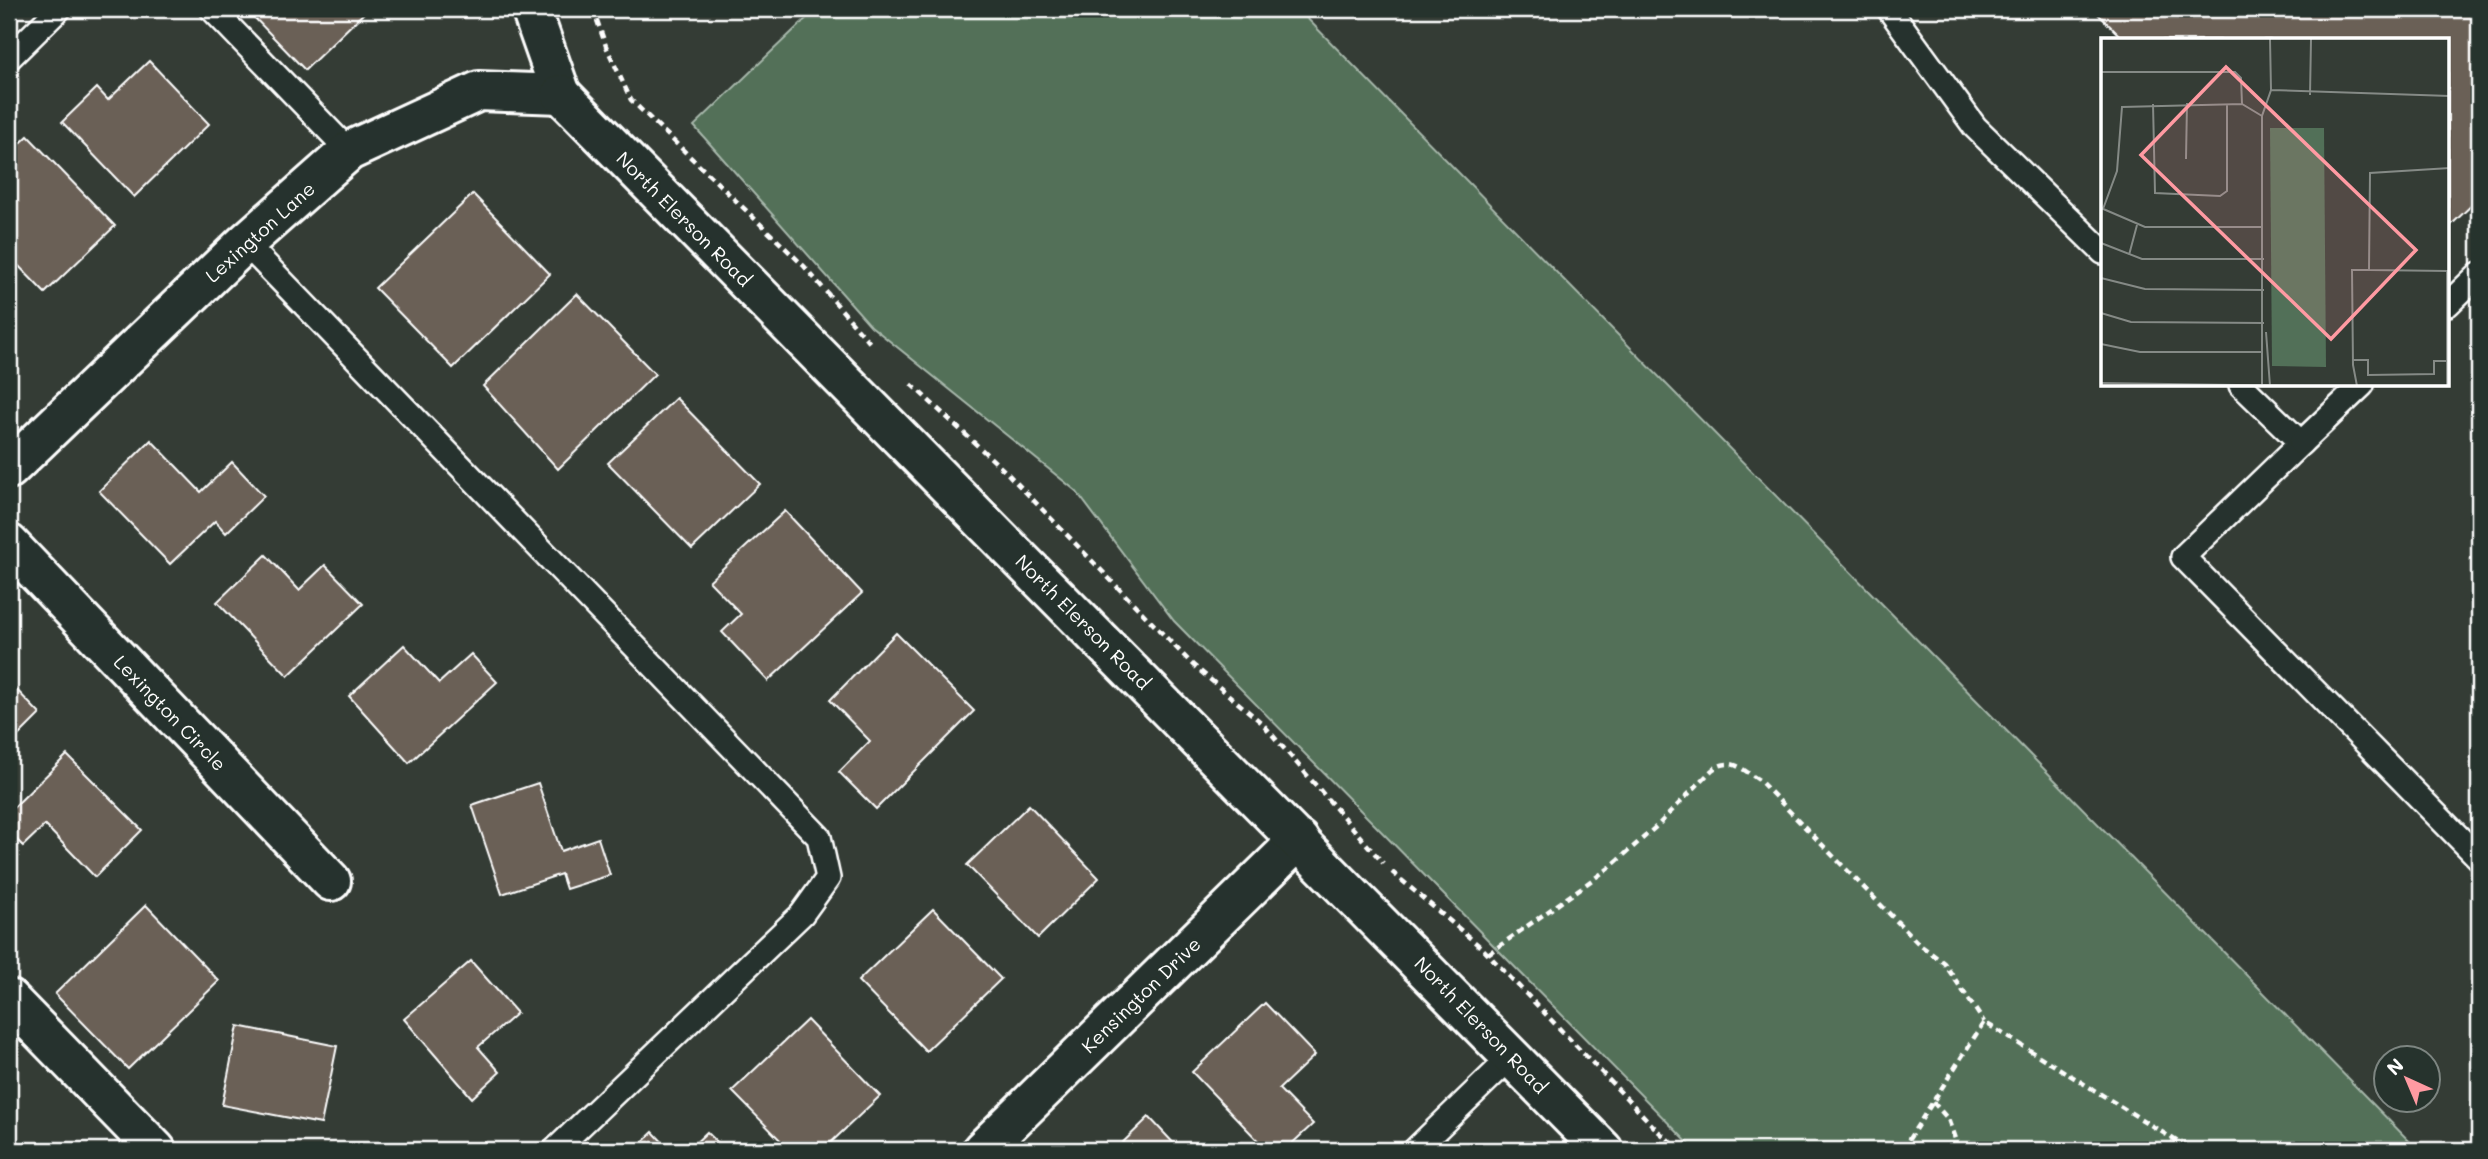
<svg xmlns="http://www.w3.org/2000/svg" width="2488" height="1159" font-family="Mali,sans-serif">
<rect width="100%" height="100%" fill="#343c35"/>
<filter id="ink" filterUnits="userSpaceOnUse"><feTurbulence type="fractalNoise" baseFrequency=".0143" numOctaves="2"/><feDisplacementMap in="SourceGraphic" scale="14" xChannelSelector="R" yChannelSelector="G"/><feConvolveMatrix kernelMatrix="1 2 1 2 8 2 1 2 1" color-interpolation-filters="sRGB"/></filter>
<g filter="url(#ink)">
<polygon fill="#527058" stroke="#a8b8ac" stroke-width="2" points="816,9 1298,9 2418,1150 1695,1150 1174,621 1076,491 871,326 694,126"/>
<g fill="#6b6057" stroke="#fff" stroke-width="2">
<polygon points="250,9 368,9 305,70 248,11"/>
<polygon points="2093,9 2479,9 2479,198 2448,228 2448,40 2124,40"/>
<polygon points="149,61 209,124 134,197 62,122 97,88 108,100"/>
<polygon points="28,136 115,226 45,293 9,256 9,154"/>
<polygon points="473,194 550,274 453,368 375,288"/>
<polygon points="577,294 655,374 558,469 483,386"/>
<polygon points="676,398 760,484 692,549 608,463"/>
<polygon points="151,440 201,492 232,462 264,496 226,533 215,521 170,564 99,491"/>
<polygon points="785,511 862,593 768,681 722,632 741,614 709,581"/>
<polygon points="266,555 299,590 325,565 363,604 288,676 217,602"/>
<polygon points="896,633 974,711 876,809 839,772 870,741 830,700"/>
<polygon points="404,645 439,683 471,654 497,682 409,763 349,696"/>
<polygon points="9,682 40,714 9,745"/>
<polygon points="67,755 142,830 95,877 45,825 23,846 9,832 9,812"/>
<polygon points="538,783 561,851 598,838 610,875 566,889 561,874 502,894 472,805"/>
<polygon points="1029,805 1099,878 1038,938 967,865"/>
<polygon points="146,905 219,981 128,1069 55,994"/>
<polygon points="933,909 1001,979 926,1051 858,981"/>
<polygon points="471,961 517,1013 478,1047 500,1072 472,1098 404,1019"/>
<polygon points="1265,1003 1315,1055 1279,1089 1313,1124 1285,1150 1267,1150 1192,1072"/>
<polygon points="807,1020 880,1096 823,1150 790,1150 732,1091"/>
<polygon points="238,1026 337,1046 321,1124 222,1105"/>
<polygon points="1149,1117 1180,1150 1115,1150"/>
<polygon points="653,1132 670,1150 634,1150"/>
<polygon points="707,1132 725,1150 688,1150"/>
</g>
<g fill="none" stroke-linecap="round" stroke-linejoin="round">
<g stroke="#fff" stroke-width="28">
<g id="service">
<polyline points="212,9 349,151"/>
<polyline points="1889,9 1975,127 2103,252"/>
<polyline points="9,58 59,9"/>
<polyline points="245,243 819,837 828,878 802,914 555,1150"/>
<polyline points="2448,304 2479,274"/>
<polyline points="2241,385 2301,443 2183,557 2479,858"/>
<polyline points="2301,443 2362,385"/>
<polyline points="1415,1150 1511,1057"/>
</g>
</g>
<g stroke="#fff" stroke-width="44">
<g id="minor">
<polyline points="9,469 245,243 349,151 479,91 561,94 531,9"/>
<polyline points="9,544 331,881"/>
<polyline points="9,999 156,1150"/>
<polyline points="982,1150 1299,840"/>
</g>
</g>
<g stroke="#fff" stroke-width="44">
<polyline id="tertiary" points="561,94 1603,1150"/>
</g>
<g stroke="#fff" stroke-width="4.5" stroke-dasharray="7 5" stroke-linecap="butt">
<polyline points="593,9 606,46 631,100 804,266 870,343"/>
<polyline points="911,384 1007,473 1193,665 1262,723 1383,863"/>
<polyline points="1392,872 1483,949 1658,1131 1680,1150"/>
<path d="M1488 954 1609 868 1658 825 1712 770C1732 756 1741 769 1759 780L1920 945 1944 963 1984 1022"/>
<polyline points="1933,1102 1948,1119 1959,1150"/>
<polyline points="1902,1150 1984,1022 2191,1150"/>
<polyline points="2166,1150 2172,1139"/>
</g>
<use href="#service" stroke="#26332d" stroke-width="23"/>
<use href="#minor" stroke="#26332d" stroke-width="38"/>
<use href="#tertiary" stroke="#26332d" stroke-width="38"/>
</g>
</g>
<g text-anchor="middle" stroke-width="5" stroke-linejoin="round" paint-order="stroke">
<g font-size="19" fill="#fff" stroke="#26332d">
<text transform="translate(684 219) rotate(45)" y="7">North Elerson Road</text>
<text transform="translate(260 232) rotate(-42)" y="7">Lexington Lane</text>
<text transform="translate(1083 622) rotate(45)" y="7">North Elerson Road</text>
<text transform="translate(170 713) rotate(46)" y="7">Lexington Circle</text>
<text transform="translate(1141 995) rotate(-44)" y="7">Kensington Drive</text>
<text transform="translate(1481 1025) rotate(46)" y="7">North Elerson Road</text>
</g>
</g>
<g transform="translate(2101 38)">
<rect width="348" height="348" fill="#343c35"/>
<path d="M169 90H223L225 329 171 328Z" fill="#527058"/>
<path fill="none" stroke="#858a86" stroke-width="2" d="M0 34H134L140 40 141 66M170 52 349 58M209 57 210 1M52 66 54 155 119 158 126 153V66M85 121 86 65M0 170 44 189H162M2 171 16 133 21 69 141 66 161 78M0 205 41 221H163M28 217 36 187M268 232 347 233M0 240 44 251 163 252M0 275 30 284 163 285M165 294 169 348M0 306 39 314H161M251 322H267V337L333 336V323H349M0 345 207 348M161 348V78L170 52 169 1M256 348 252 327 251 232H268L269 135 349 130M346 348V233"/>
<path fill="#ff9aa2" fill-opacity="0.15" stroke="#ff9aa2" stroke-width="3.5" d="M125 29 315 212 230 301 40 117Z"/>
<rect width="348" height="348" fill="none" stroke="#fff" stroke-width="3.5"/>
</g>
<rect width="2488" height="1159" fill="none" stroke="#26332d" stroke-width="35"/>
<rect x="18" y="18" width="2453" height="1124" fill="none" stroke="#fff" stroke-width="2.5" filter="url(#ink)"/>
<g transform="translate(2407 1079) rotate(316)"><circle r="33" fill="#26332d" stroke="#7d8581" stroke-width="2"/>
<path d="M0-5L12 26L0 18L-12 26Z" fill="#ff9aa2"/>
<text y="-10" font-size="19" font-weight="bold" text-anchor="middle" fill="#ffffff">N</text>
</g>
</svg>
